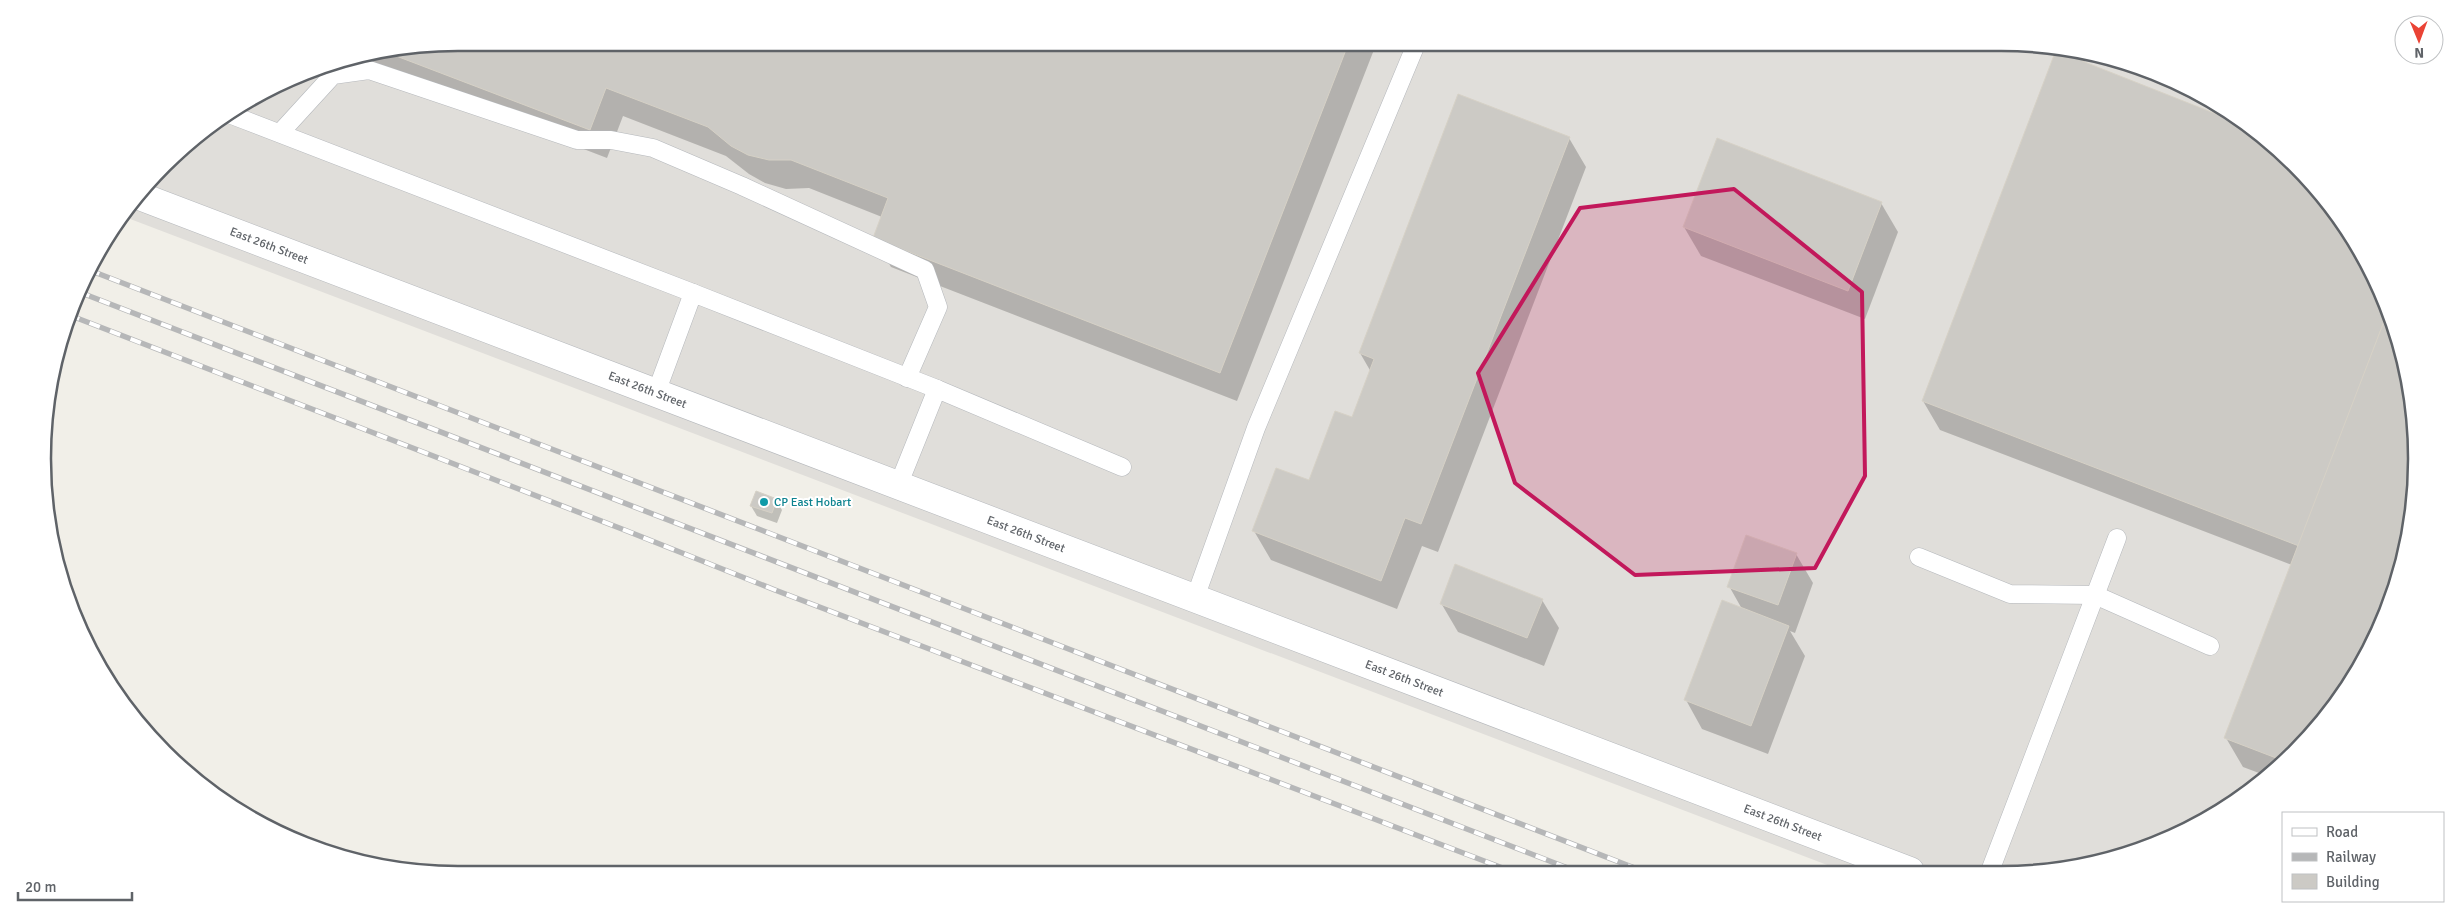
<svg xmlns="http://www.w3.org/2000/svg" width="2459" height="917" font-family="Signika,sans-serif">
<rect width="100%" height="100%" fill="#f1efe8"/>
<polygon fill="#e0deda" points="459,43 2001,43 2108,57 2185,86 2254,129 2313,184 2361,251 2395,325 2416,486 2402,566 2347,689 2275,771 2184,832 2055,871 1843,871 125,217 184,146 251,98 325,65"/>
<g fill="#0003">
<polygon points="458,42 1377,42 1237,401 891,267 874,238 882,217 809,188 786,189 765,183 749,174 726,156 623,116 607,158 351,60"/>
<polygon points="2058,50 2083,59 2086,64 2254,129 2313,184 2361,251 2395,325 2416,486 2402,566 2347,689 2275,771 2267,776 2243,767 2226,738 2292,565 1940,430 1923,401"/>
<polygon points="1569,138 1586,167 1438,552 1422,546 1397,609 1271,560 1254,531 1309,482 1353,419 1371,372 1360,353"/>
<polygon points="1881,203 1898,232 1865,319 1701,256 1684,227"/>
<polygon points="776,500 782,510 777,523 757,516 751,506"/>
<polygon points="1796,554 1813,583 1795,633 1790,631 1805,656 1768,754 1702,729 1686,700 1742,609 1729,586"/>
<polygon points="1542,600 1559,628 1544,666 1458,632 1441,603"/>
</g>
<g fill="#cccac5" stroke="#d6d1c6">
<polygon points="458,42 1349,42 1220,373 873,238 888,198 791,160 769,160 748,155 731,146 708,127 606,88 590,130 391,54"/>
<polygon points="2056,50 2084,58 2082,61 2254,129 2313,184 2361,251 2388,311 2299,546 1922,401"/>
<polygon points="1458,94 1570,137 1421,524 1405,518 1381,581 1252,531 1276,468 1309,480 1335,411 1352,417 1374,359 1359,353"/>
<polygon points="1717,138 1882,202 1848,291 1683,227"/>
<polygon points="2388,311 2395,325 2413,404 2416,486 2402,566 2347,689 2284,761 2224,738"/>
<polygon points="756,491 777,499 772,513 750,506"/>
<polygon points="1746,535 1797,553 1778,605 1727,587"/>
<polygon points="1455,564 1543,599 1527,638 1440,604"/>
<polygon points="1722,600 1789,626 1751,726 1684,700"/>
</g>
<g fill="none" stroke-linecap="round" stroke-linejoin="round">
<g stroke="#b5b8bc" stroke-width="19">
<g id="service">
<polyline points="229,114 693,293"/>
<polyline points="280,133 333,75 369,70 577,140 611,140 653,148 742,186 925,270 938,307 907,378"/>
<polyline points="656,393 693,293 937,389"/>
<polyline points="898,486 937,389 1122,467"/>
<polyline points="1919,557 2010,594 2095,595 2210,646"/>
<polyline points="1195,598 1256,428 1417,42"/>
<polyline points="1990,871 2117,538"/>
</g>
</g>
<g stroke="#b5b8bc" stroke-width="29">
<g id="tertiary">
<path id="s1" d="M142 197 1910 871"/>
</g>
</g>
<use href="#service" stroke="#fff" stroke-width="18"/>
<use href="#tertiary" stroke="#fff" stroke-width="28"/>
<g stroke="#b6b7b8" stroke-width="5.5">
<g id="rail">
<polyline points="89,270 1645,872"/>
<polyline points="79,292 1578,872"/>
<polyline points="69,315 622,529 775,590 1513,872"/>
</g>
</g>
<use href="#rail" stroke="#fff" stroke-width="4" stroke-dasharray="11" stroke-linecap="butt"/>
</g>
<path fill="#c2185b" fill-opacity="0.2" stroke="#c2185b" stroke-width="4" stroke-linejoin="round" d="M1734 189 1862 292 1865 476 1815 568 1635 575 1515 483 1478 373 1580 208Z"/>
<circle fill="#0f9aa8" stroke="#fff" stroke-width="2" cx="764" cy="502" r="5"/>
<g text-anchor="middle" stroke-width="4" stroke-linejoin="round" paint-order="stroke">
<g font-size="12" fill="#5f6368" stroke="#fff">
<text dy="4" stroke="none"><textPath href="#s1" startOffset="136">East 26th Street</textPath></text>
<text dy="4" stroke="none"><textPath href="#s1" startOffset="541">East 26th Street</textPath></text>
<text dy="4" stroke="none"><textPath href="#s1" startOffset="946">East 26th Street</textPath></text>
<text dy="4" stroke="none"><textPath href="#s1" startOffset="1351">East 26th Street</textPath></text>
<text dy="4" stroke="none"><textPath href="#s1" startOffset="1756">East 26th Street</textPath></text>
</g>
<g font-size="12" fill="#0d838f" stroke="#fff" text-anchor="start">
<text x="774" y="506">CP East Hobart</text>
</g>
</g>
<path d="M0 0H2459V917H0ZM458 51H2001A407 407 0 0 1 2408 458V459A407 407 0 0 1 2001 866H458A407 407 0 0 1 51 459V458A407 407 0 0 1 458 51Z" fill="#fff" fill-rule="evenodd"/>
<path fill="none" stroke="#5f6368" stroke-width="2.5" d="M458 51H2001A407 407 0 0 1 2408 458V459A407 407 0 0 1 2001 866H458A407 407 0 0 1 51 459V458A407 407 0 0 1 458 51Z"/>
<rect x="2282" y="812" width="162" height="90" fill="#ffffff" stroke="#bfc1c3"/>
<rect x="2292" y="828" width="25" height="8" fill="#ffffff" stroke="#bfc1c3"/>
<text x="2326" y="837" font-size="15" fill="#5f6368">Road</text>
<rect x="2292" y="853" width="25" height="8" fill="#b6b7b8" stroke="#bfc1c3"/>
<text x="2326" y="862" font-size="15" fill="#5f6368">Railway</text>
<rect x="2292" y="874" width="25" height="15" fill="#cccac5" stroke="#bfc1c3"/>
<text x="2326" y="887" font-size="15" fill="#5f6368">Building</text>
<g transform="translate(2419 40) rotate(179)"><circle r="24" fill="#ffffff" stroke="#bfc1c3"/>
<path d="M0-4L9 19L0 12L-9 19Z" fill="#ea4335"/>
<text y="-8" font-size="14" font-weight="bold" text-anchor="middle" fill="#5f6368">N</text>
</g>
<path d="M18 892v8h114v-8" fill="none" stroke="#5f6368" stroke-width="2.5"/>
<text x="25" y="892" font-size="15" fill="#5f6368" stroke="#ffffff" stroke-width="4" paint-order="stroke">20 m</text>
</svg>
